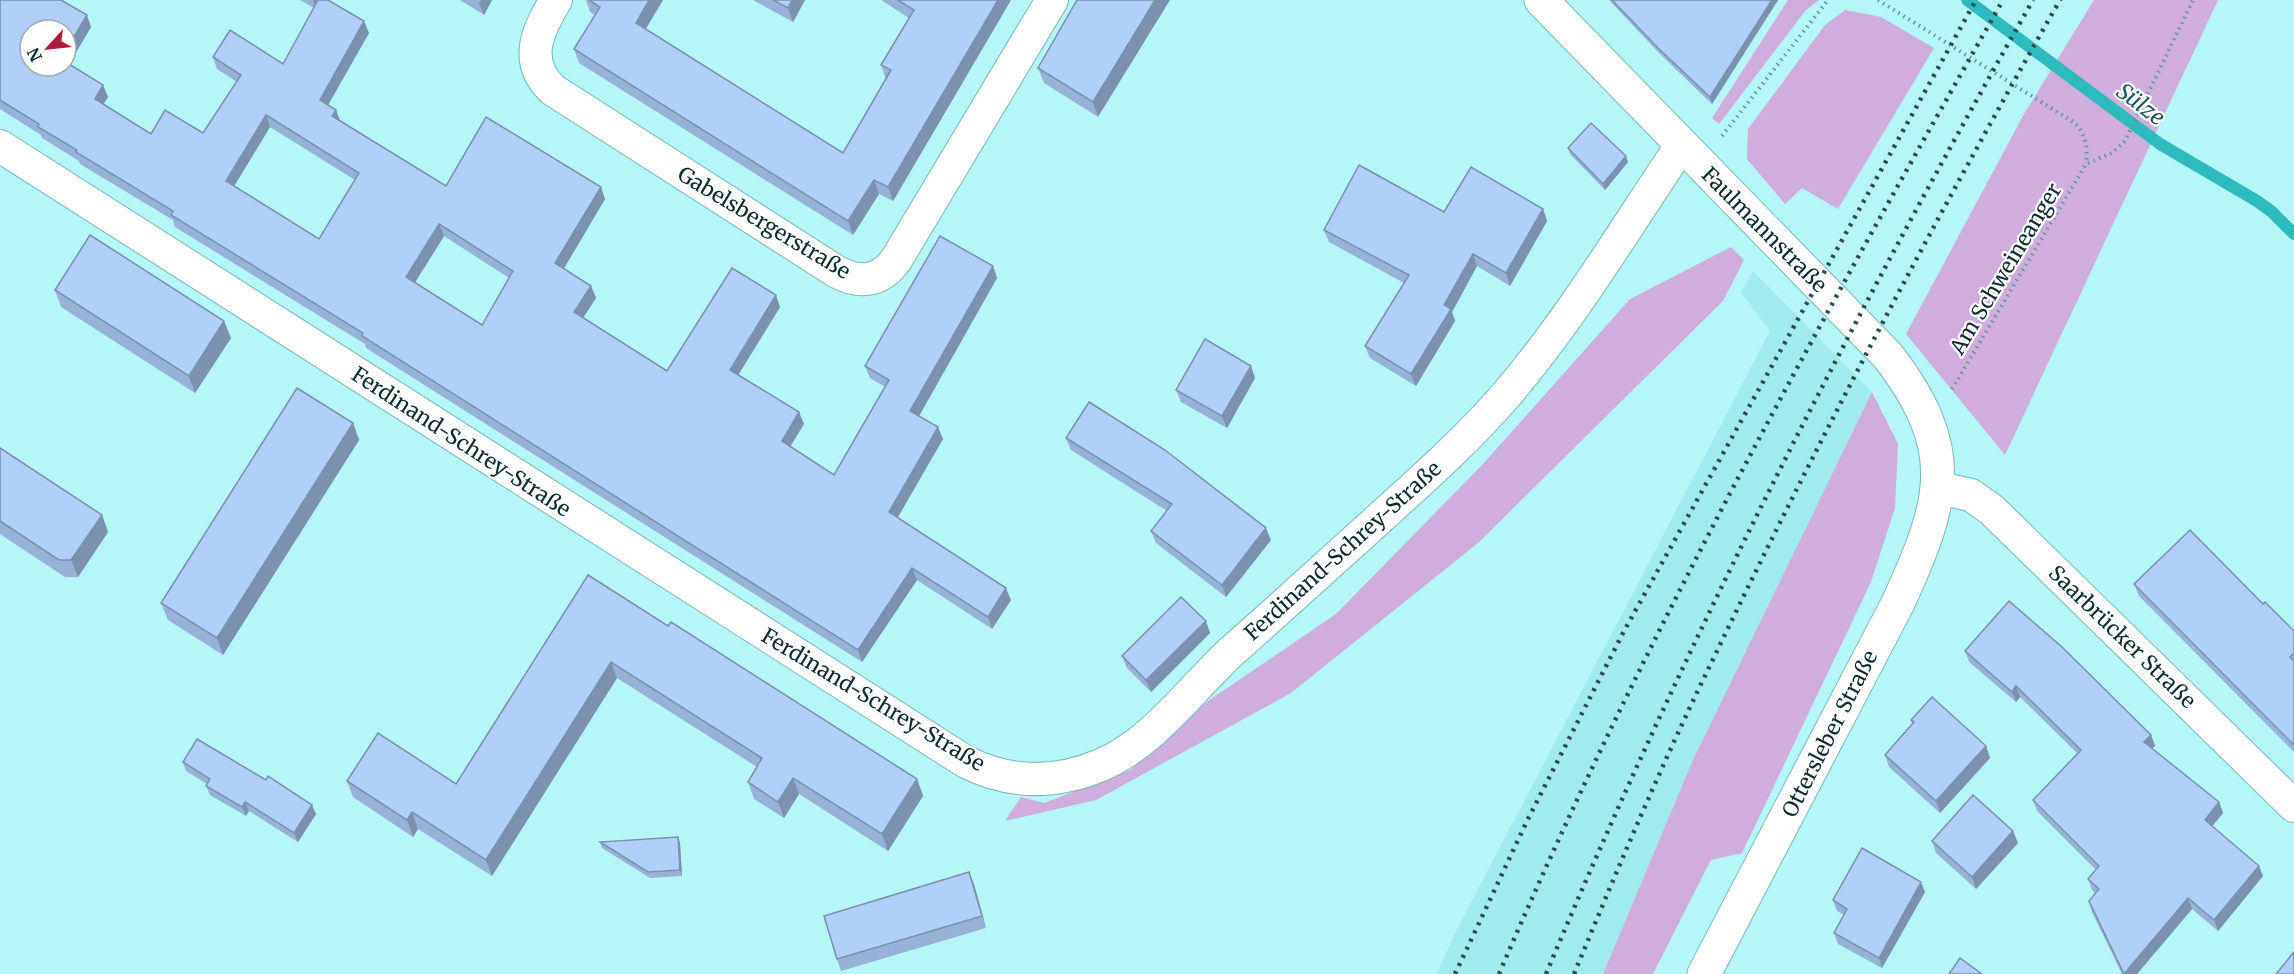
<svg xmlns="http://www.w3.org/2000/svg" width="2294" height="974" font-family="Merriweather,serif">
<rect width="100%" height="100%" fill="#b5f6f7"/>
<polygon fill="#a0eced" points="1753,271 1872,392 1692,762 1603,974 1437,974 1453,937 1770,331 1741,292"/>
<g fill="#d0aedc">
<polygon points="1788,0 1819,0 1806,10 1719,124 1712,118"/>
<polygon points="2094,0 2218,0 2005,455 1906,334 2024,114"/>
<polygon points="1845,10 1881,17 1934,48 1838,209 1802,188 1785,204 1747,159 1748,129 1825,25"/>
<polygon points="1731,247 1744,260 1723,301 1478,543 1291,693 1096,800 1005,821 1021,797 1044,803 1131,770 1189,714 1336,614 1483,464 1630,299"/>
<polygon points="1872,392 1898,444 1895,508 1871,582 1742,853 1711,860 1653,974 1603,974 1692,762"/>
</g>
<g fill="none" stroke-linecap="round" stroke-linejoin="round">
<polyline stroke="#2dbbbe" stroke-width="12" points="1967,0 2160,144 2257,201 2271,211 2294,234"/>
<g stroke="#7ab9ba" stroke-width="34">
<g id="minor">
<path d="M556 0C538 30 522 61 553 90L837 272C860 284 880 282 896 260L1052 0"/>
<path d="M0 146 966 762C1010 784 1056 784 1101 765 1152 744 1192 688 1232 651 1282 607 1331 562 1381 517 1424 478 1468 439 1506 395 1572 318 1624 230 1681 146"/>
<polyline points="1938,488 1971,495 1992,510 2294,806"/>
</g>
</g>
<g stroke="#7ab9ba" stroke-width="35">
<path id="secondary" d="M1541 0 1888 356C1961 451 1944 502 1898 603L1704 974"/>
</g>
<g stroke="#679696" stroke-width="4" stroke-dasharray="1.5 4.5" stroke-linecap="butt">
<path d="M1878 0 2075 123C2086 135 2088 149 2086 164"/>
<polyline points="1722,136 1828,0"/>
<polyline points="1952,389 2086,164 2112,153 2125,141 2193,0"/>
</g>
<use href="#minor" stroke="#fff" stroke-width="32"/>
<use href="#secondary" stroke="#fff" stroke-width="33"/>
<g stroke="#2c4e4e" stroke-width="4.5" stroke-dasharray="3 6" stroke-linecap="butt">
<polyline points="1455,974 1527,821 1624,631 1976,0"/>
<path d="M1499 974C1643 637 1822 318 2003 0"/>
<path d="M1546 974C1687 638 1853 316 2033 0"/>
<path d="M1574 974C1615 875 1657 775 1704 678 1814 448 1933 222 2060 0"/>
</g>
</g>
<g fill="#97b2d6" fill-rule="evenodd">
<path d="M0 0 91 27 69 64 108 97 103 104 151 134 203 133 237 82 217 69 213 57 283 64 314 8 300 0H328L369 33 328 105 336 110 340 120 446 186 605 199 564 268 591 286 596 298 583 318 667 371 780 307 738 375 804 424 790 447 834 475 885 387 870 378 865 366 993 266 997 278 919 416 943 439 897 517 1011 600 992 629 917 580 862 662 366 348 365 344 175 227 173 220 80 164 79 161 42 138 41 135 0 109ZM270 127 355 180 319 239 234 186ZM444 236 509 278 482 325 415 282Z"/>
<polygon points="460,0 492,0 484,15"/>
<polygon points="586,0 663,0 645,29 843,153 886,79 881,65 909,18 881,0 1011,0 893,201 879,194 853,235 579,63 574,49 595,15 590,12"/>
<polygon points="753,0 805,0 793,22"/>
<polygon points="1077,0 1098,117 1044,83 1038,68"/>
<polygon points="1609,0 1778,0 1712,104 1660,54"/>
<polygon points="1568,148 1628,162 1605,190 1570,154"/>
<polygon points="1543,209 1547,221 1510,286 1477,266 1452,312 1455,321 1416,386 1370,358 1365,346 1404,283 1329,242 1324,230 1444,212"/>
<polygon points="55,290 231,338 195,393 61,307"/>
<polygon points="1255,378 1227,428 1181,402 1176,390"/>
<polygon points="353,423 359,440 223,655 168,620 161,603"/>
<polygon points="1066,438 1271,540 1226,597 1156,543 1151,531 1167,511 1071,450"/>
<polygon points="0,448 102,515 108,532 78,577 65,577 0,534"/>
<polygon points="588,575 668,626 917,779 923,796 888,851 799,794 784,818 754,799 748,782 757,767 617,678 492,876 418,829 413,837 353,797 347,781 456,784"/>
<polygon points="2134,584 2263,604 2294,631 2294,752 2139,596"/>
<polygon points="1210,633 1151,692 1127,668 1122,656"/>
<polygon points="1965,651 2151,735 2155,746 2152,748 2219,802 2223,813 2212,826 2263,876 2218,931 2192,909 2137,974 2122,974 2092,912 2089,901 2095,893 2092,890 2088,879 2096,870 2037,811 2033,800 2078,754 2020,697 2016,702 1969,662"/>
<polygon points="1911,720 1986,746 1990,758 1940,813 1889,767 1885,755 1912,724"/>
<polygon points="183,762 316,814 298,842 249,811 246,816 210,795 206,786 207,784 186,771"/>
<polygon points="678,837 680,843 682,876 650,878 602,848 600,842"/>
<polygon points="1932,841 2018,843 1976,889 1936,853"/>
<polygon points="974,884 986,928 841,971 837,959"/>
<polygon points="1925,892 1882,968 1838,944 1834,933 1844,915 1837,911 1833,900"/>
</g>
<g fill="#7b91ae">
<polygon points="313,0 322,0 316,9"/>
<polygon points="481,0 492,0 484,15 479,3"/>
<polygon points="649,0 663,0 641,37 636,23"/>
<polygon points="792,0 805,0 793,22 788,8"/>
<polygon points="998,0 1011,0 893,201 888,187"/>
<polygon points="1155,0 1170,0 1098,117 1093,102"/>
<polygon points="1772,0 1778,0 1712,104 1710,97"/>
<polygon points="87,15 91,27 65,71 66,50"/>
<polygon points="364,21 369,33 324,112 320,100"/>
<polygon points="103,85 108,97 99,111 95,99"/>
<polygon points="336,110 340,122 332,116"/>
<polygon points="266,115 270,127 230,193 226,181"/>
<polygon points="1626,156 1628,162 1605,190 1603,184"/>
<polygon points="874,180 879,194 853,235 848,221"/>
<polygon points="601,187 605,199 560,275 555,263"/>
<polygon points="1543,209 1547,221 1510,286 1506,273"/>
<polygon points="439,224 444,236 411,289 406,277"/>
<polygon points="1473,254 1477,266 1452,312 1455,321 1416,386 1411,374 1444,305"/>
<polygon points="993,266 997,278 915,423 910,411"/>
<polygon points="591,286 596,298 579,324 574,312"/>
<polygon points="776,295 780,307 734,382 730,370"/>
<polygon points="224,321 231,338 195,393 189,376"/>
<polygon points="1251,366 1255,378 1227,428 1222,416"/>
<polygon points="799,412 804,424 786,453 782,441"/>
<polygon points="353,423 359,440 223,655 217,638"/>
<polygon points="938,427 943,439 894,524 889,512"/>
<polygon points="102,515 108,532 78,577 71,560"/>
<polygon points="1266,528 1271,540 1226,597 1222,585"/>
<polygon points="912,568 917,580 862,662 858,650"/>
<polygon points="1006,588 1011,600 992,629 988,617"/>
<polygon points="1206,621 1210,633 1151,692 1146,680"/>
<polygon points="611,662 617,678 492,876 486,860"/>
<polygon points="2016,686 2020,697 2016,702 2012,692"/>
<polygon points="2151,735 2155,746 2148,752 2144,742"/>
<polygon points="1986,746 1990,758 1940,813 1936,801"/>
<polygon points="793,778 799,794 784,818 778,802"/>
<polygon points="917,779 923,796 888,851 882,834"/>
<polygon points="245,802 249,811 246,816 242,807"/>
<polygon points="2219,802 2223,813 2209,830 2205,820"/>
<polygon points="312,805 316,814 298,842 294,833"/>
<polygon points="412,812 418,829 413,837 407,820"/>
<polygon points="2013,831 2018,843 1976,889 1972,877"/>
<polygon points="678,837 680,843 682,876 680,870"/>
<polygon points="2259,866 2263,876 2218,931 2214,920"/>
<polygon points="969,872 974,884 986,928 982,916"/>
<polygon points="1921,882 1925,892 1882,968 1879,958"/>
<polygon points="2188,898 2192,909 2137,974 2124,974"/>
</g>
<g fill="#b0cff9" stroke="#7b91ae" stroke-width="1.5" fill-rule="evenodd">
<path d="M0 0H61L87 15 66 50V30H30V66H66V62L103 85 95 99 151 134 165 110 203 133 241 75 213 57 230 30 283 64 318 0H328L364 21 320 100 336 110 332 116 446 186 486 117 601 187 555 263 591 286 574 312 667 371 732 268 776 295 730 370 799 412 782 441 834 475 889 380 865 366 940 236 993 266 910 411 938 427 889 512 1006 588 988 617 912 568 858 650 362 336 363 333 171 215 173 211 76 152 77 150 38 127 39 124 0 100ZM266 115 359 173 319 239 226 181ZM439 224 513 271 482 325 406 277Z"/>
<polygon points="589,0 649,0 636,23 843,153 891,70 881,65 914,10 898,0 998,0 888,187 874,180 848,221 574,49 600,7"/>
<polygon points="773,0 792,0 788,8"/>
<polygon points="1077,0 1155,0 1093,102 1038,68"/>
<polygon points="1612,0 1772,0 1710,97 1658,48"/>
<polygon points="1591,123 1626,156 1603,184 1568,148"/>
<polygon points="1359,165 1444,212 1471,167 1543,209 1506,273 1473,254 1444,305 1451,309 1411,374 1365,346 1409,275 1324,230"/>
<polygon points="90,235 224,321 189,376 55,290"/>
<polygon points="1205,339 1251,366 1222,416 1176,390"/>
<polygon points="297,388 353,423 217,638 161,603"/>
<polygon points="1089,402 1165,450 1266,528 1222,585 1151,531 1172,504 1066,438"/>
<polygon points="0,448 102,515 71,560 59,560 0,521"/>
<polygon points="2190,530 2263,604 2265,602 2294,631 2294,653 2290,657 2294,661 2294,745 2134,584"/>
<polygon points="588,575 668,626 671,622 917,779 882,834 793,778 778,802 748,782 762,758 611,662 486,860 412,812 407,820 347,781 378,733 456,784"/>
<polygon points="1181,597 1206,621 1146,680 1122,656"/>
<polygon points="2009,601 2062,647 2151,735 2144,742 2219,802 2205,820 2259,866 2214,920 2188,898 2124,974 2089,901 2099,889 2088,879 2099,866 2033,800 2081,750 2016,686 2012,692 1965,651"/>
<polygon points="1932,697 1986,746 1936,801 1885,755 1914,722 1911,720"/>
<polygon points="197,739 266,780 268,776 312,805 294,833 245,802 242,807 206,786 210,779 183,762"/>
<polygon points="1973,795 2013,831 1972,877 1932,841"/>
<polygon points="678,837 680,870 648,872 600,842"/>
<polygon points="1862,848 1921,882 1879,958 1834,933 1847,909 1833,900"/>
<polygon points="969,872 982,916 837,959 824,916"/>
<polygon points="2294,952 2294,974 2276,974"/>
<polygon points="1960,958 1982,974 1949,974"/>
</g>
<g text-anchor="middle" stroke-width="4.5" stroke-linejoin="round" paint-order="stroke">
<g font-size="21" fill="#0f2a2a" stroke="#fff">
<text transform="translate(764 223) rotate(31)" y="7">Gabelsbergerstraße</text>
<text transform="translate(1764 230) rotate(45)" y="7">Faulmannstraße</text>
<text transform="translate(2006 269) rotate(-59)" y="7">Am Schweineanger</text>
<text transform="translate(461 442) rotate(33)" y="7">Ferdinand-Schrey-Straße</text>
<text transform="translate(1343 551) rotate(-42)" y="7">Ferdinand-Schrey-Straße</text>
<text transform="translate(2122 637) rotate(44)" y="7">Saarbrücker Straße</text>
<text transform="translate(873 700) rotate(31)" y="7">Ferdinand-Schrey-Straße</text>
<text transform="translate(1830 734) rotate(-63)" y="7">Ottersleber Straße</text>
</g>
<g font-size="22" font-style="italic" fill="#195253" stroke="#fff">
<text transform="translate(2141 104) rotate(37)" y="8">Sülze</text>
</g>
</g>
<g transform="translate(48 48) rotate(243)"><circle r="28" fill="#ffffff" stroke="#9faaaa" stroke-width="1.5"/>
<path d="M0-4.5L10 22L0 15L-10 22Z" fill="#b01c3a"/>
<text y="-9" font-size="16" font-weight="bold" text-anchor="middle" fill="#0f2a2a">N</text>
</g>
</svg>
